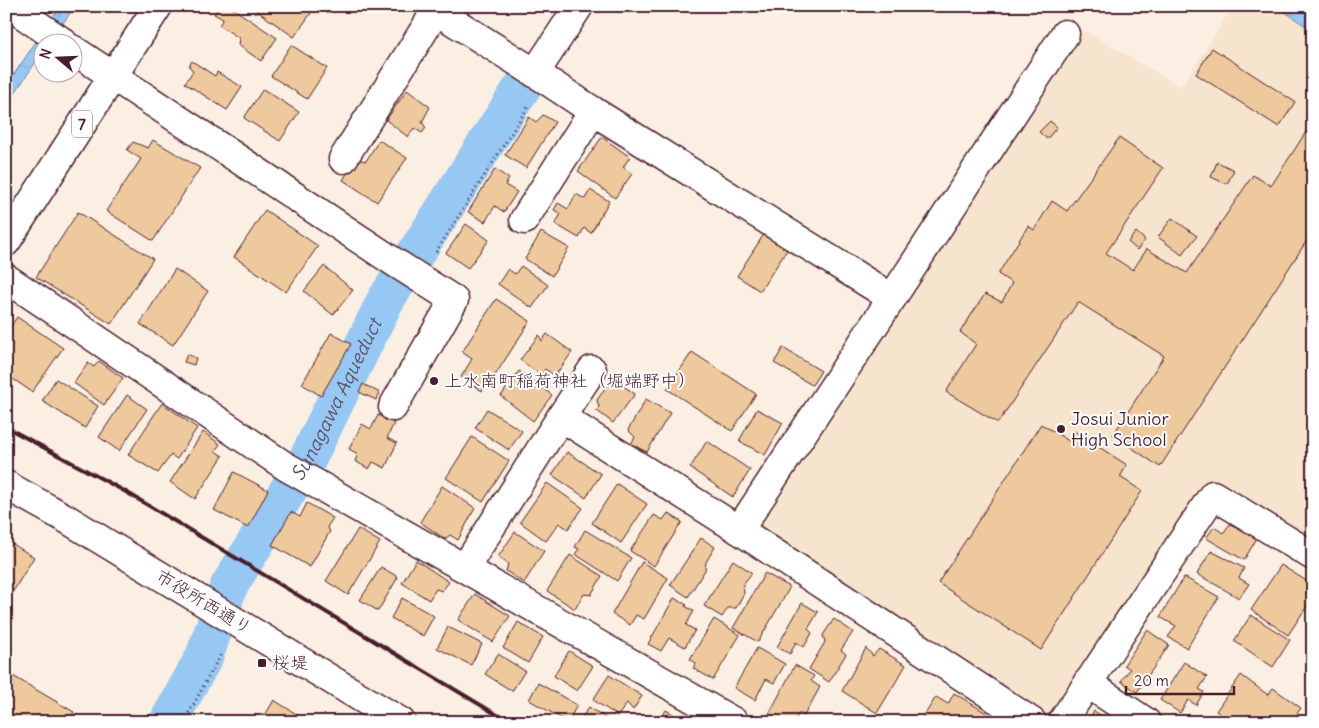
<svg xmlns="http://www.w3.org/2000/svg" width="1319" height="728" font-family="Delius,'Klee One',sans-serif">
<defs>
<pattern id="water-ripples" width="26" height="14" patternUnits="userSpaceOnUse" patternTransform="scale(1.25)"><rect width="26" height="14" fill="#97c7f3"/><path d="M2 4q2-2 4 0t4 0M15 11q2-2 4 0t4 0" fill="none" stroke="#84aad0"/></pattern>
</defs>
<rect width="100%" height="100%" fill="#faefe2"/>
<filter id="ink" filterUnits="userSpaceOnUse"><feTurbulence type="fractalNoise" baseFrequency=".02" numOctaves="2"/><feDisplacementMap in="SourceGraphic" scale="10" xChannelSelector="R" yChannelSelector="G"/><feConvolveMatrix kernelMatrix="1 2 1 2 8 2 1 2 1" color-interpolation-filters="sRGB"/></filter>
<g filter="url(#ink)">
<polygon fill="#f6e4ce" points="1233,6 1313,6 1313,556 1223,502 1062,722 1032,722 739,530 1065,34 1087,32 1181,87"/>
<g fill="url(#water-ripples)" stroke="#7884a3">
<polygon points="60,6 75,6 50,42 42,42 42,53 6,106 6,86"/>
<polygon points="1276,6 1313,6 1313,31"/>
</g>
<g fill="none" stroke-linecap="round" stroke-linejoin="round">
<path stroke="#97c7f3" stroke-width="38" id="s1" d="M168 722 204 657 229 586 308 458 385 301 523 86"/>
</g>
<g fill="#eec99e" stroke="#4a1f2b">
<polygon points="219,6 229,6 277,38 261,61 238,45 239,38 219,25 223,19 214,14"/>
<polygon points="250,6 301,6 311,13 294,37"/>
<polygon points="291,45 327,68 307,99 271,76"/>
<polygon points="1212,48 1295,102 1279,127 1196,74"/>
<polygon points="192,61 215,76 217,72 242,87 227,110 185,83 193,71 189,66"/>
<polygon points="263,89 299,112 280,141 244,118"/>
<polygon points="407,90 430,107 422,122 426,128 422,133 414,128 408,137 386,120"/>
<polygon points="543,115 555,122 526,168 505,155 529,117 536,122"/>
<polygon points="1050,121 1057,127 1047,139 1039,132"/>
<polygon points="1313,121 1313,231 1160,467 1113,435 1164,356 1078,302 998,423 946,392 976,344 960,332 985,294 1002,302 1012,283 998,274 1028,226 1034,230 1052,201 1067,211 1119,138 1163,168 1106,253 1133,270 1147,249 1187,273 1253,175 1271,186"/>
<polygon points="602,137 630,157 623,167 632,174 615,198 578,171"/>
<polygon points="153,140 200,168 153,241 106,211 141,159 127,150 133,142 148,148"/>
<polygon points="379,140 407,158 377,202 343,180 356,159 366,161"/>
<polygon points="1217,162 1234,170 1227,184 1211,177"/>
<polygon points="495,169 509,179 505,185 517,192 504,212 495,206 485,222 468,212"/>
<polygon points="590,190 609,201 591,233 584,228 579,238 555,224 561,214 554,210 558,203 568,209 576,194 585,199"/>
<polygon points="265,210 318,246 286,292 234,257"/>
<polygon points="78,212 153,259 111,324 36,277"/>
<polygon points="1172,218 1197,236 1182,255 1158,237"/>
<polygon points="466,224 489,240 468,268 446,253"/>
<polygon points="541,232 569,248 552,276 525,259"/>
<polygon points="1136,232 1145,240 1137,250 1128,242"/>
<polygon points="764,234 787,250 760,291 737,276"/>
<polygon points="324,266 353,290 333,315 304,291"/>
<polygon points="521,266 548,285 532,308 498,284 508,269 515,274"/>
<polygon points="175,269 208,291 173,345 140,324"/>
<polygon points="496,299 530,321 492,380 489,378 482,391 461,377 472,359 462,352"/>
<polygon points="17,317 63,348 32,392 6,374 6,333"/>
<polygon points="331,333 351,344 321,396 302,384"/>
<polygon points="547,334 572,352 555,376 545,369 541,375 520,360 539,335 542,341"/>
<polygon points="783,348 821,371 812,385 774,363"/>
<polygon points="692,352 756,394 732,431 667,389"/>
<polygon points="187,354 196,358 194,365 184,362"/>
<polygon points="99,361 123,378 104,405 74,383 88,363 94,367"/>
<polygon points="519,371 552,395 533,421 501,396"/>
<polygon points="612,378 635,394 613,423 596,410 599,407 597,400"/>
<polygon points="56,379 98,406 85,428 42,401"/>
<polygon points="363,384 380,393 376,400 359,392"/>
<polygon points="127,395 147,409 119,451 99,437"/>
<polygon points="646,399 670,413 647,452 631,444 635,437 628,430"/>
<polygon points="162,403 197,428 177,459 171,455 158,473 128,455"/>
<polygon points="487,409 522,431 509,450 475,428"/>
<polygon points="757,409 783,423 765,455 739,441"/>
<polygon points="378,415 394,423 387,438 397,443 385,468 373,462 369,469 355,461 358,454 349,449 362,424 371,429"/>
<polygon points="1041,424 1069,441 1074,431 1127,465 1120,477 1142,491 1041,650 938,583"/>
<polygon points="203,432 220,444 215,451 223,456 195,499 170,482"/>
<polygon points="472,437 509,461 483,502 446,478"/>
<polygon points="707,441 750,470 733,497 690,468"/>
<polygon points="567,452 601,474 586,498 552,475"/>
<polygon points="234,472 268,490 248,528 214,510"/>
<polygon points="547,483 583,508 568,529 559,523 546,541 520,522"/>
<polygon points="617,484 647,504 621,543 592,523"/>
<polygon points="442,486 475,508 458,540 450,535 445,539 420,522"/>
<polygon points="307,503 333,518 327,527 330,531 310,567 272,545 291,512 300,517"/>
<polygon points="668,513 682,522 654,566 630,551 654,515 663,520"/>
<polygon points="1230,524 1257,538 1244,560 1206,538 1214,527 1223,533"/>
<polygon points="358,529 380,542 348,595 326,581"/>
<polygon points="585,530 631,558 617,581 575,554 579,549 575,547"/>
<polygon points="515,532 544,551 524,583 506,571 508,564 498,557"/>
<polygon points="701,538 715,547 706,562 705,570 688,597 670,585"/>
<polygon points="6,540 34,557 6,603"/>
<polygon points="1211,551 1244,568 1239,578 1249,584 1239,598 1197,574"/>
<polygon points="570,555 602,576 591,595 584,594 575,609 547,591"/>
<polygon points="416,560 449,582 442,591 436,589 429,600 402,583"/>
<polygon points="733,560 752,573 743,584 744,593 736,608 728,608 722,617 704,606"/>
<polygon points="642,562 668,578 644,619 636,615 630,625 612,614"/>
<polygon points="1281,565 1313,585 1313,597 1288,635 1251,610"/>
<polygon points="381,567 398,577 378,611 360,600"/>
<polygon points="765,573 790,587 758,642 733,628"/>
<polygon points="1184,577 1219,597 1187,648 1168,637 1176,626 1160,617"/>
<polygon points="475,594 510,616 493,642 458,620"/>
<polygon points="402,598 434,616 423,636 391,618"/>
<polygon points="674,598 687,605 685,606 694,611 686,625 695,630 685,647 669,638 661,651 648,644"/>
<polygon points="802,603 818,612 808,629 812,633 804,647 796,642 790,654 777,647"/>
<polygon points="1251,615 1290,640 1273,667 1234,641"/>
<polygon points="714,619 740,635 713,680 693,668 696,663 690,659"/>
<polygon points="834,619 853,632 841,650 846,654 829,682 809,669 825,642 823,635"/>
<polygon points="518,622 543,637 528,663 503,648"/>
<polygon points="448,627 482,644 471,665 437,648"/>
<polygon points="1147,630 1169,645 1137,692 1121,681 1130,669 1124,665"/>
<polygon points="757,648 785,664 774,683 766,679 755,700 734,688"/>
<polygon points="866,648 873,656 879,649 906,665 877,713 842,691"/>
<polygon points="569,651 593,666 577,691 554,676"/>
<polygon points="498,654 525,671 512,691 485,674"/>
<polygon points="1184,662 1207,677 1199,689 1204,692 1196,705 1188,700 1180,713 1160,700"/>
<polygon points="795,665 814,676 811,681 820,687 804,716 799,713 794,722 784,722 769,714"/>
<polygon points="6,672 74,712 68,722 6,722"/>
<polygon points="609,675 642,696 633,710 627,703 618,716 593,700"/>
<polygon points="1241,675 1268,695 1273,688 1301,708 1291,722 1231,722 1216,711"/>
<polygon points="538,683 577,705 568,722 529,700"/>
<polygon points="954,693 993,717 989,722 920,722 936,697 948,704"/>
<polygon points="274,700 309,722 261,722"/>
<polygon points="589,707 612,722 579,722"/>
<polygon points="666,710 687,722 659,722"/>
<polygon points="1094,711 1111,722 1088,722"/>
</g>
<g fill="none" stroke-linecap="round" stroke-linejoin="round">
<g stroke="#4a1f2b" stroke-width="31">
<g id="minor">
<polyline points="10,6 63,42"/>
<polyline points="429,6 546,80 593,111 892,298 739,530"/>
<polyline points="72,49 391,260 454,300 393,407"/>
<polyline points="535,73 579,6"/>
<polyline points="343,159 436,11"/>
<polyline points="524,220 593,111"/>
<polyline points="6,278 285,466 734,722"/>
<polyline points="892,298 1065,34"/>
<polyline points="561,417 592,370"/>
<polyline points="6,485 65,518 401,722"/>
<polyline points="465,568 561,417 739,530 1032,722"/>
<polyline points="1087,683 1146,722"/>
<polyline points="1062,722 1213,495 1313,556"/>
</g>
</g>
<g stroke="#4a1f2b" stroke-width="31">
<polyline id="major" points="6,242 158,6"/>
</g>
<g stroke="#4a1f2b" stroke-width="3" stroke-dasharray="1 4" stroke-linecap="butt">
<polyline points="436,252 528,107"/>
<polyline points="184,722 222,652"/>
</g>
<use href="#minor" stroke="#fff" stroke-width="28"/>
<use href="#major" stroke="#fff" stroke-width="28"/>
<polyline stroke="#4a1f2b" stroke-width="4" points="6,427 126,492 509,722"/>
</g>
</g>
<g fill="#4a1f2b" stroke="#fff" stroke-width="2">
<circle cx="434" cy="381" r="5"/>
<circle cx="1061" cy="429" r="5"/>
<rect x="257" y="658" width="10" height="10" rx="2.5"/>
</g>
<g text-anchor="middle" stroke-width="4" stroke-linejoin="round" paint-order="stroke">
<rect fill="#fff" stroke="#80626b" stroke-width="1" x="72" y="110.5" width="20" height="27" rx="4"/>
<g font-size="16" font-weight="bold" fill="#4a1f2b">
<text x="82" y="130">7</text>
</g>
<g font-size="18" fill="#4a1f2b" stroke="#fff" text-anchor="start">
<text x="444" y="387">上水南町稲荷神社（堀端野中）</text>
<text x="1071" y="425">Josui Junior<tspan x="1071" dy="21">High School</tspan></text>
<text x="272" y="669">桜堤</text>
</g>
<g font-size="18" fill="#4a1f2b" stroke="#fff">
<text transform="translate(204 602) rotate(31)" y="6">市役所西通り</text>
</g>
<g font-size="19" font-style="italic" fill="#615167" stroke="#fff">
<text dy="7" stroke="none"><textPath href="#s1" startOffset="365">Sunagawa Aqueduct</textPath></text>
</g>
</g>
<rect width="1319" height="728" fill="none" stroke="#fff" stroke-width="25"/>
<rect x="12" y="12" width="1294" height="703" fill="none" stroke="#4a1f2b" stroke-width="2" filter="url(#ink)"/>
<g transform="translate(58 58) rotate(289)"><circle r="24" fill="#ffffff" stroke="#b7a5aa"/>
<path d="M0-4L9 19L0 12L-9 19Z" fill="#4a1f2b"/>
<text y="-8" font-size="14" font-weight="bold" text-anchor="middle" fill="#4a1f2b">N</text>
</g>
<path d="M1126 686v8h108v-8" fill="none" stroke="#4a1f2b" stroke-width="2.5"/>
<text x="1134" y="686" font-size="15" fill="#4a1f2b" stroke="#ffffff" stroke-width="4" paint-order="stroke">20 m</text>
</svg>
